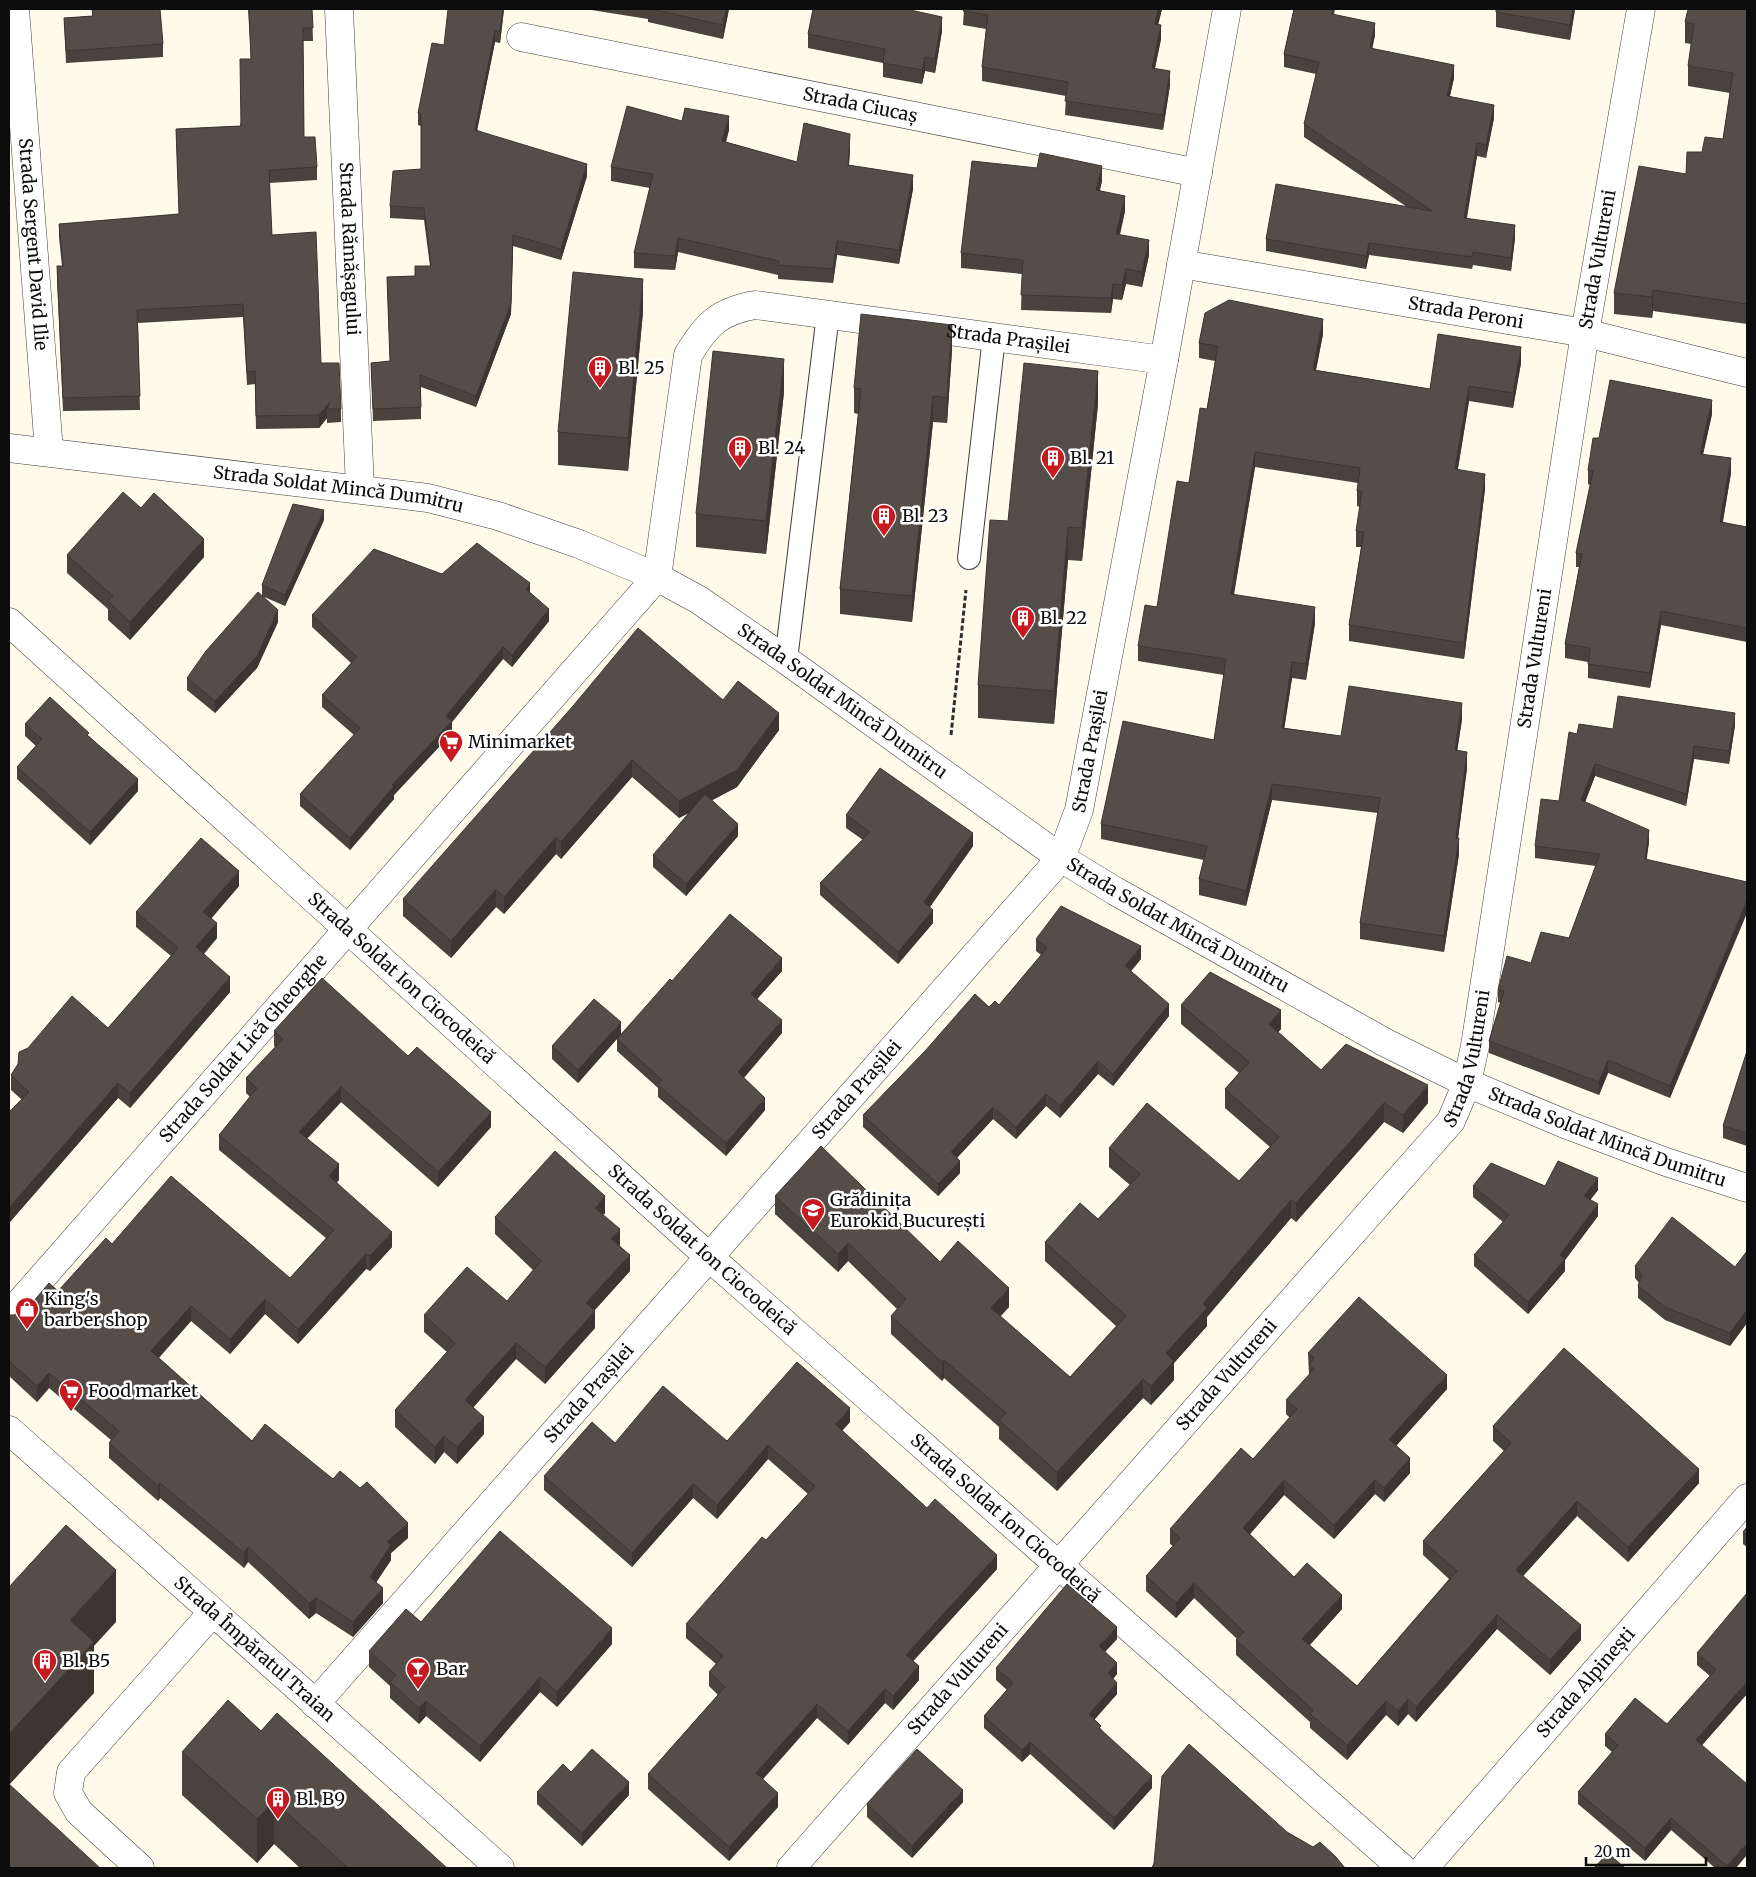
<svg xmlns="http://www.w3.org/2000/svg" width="1756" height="1877" font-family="Merriweather,serif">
<rect width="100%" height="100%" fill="#fffbeb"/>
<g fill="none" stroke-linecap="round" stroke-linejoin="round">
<g stroke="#3f3f3f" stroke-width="24">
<g id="service">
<polyline points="969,558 994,337"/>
<polyline points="786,660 828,314"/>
</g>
</g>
<g stroke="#3f3f3f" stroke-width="29">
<g id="minor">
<path id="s1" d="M15 9 49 451"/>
<path id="s2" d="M339 9 360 488"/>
<path id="s3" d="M521 37 1198 173"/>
<path id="s4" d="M1181 264 1585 333 1747 373"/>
<path id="s5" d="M9 448 428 498 498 516 579 544 657 577 699 600 786 660 1061 858 1115 891 1386 1043 1467 1083 1570 1126 1666 1162 1747 1188"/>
<path id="s6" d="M9 622 709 1257 1402 1868"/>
<path id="s7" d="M9 1315 657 577 688 355C706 325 719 311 755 305L1164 360"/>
<path id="s8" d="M9 1430 500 1868"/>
<path id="s9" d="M315 1704 1061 858 1079 810 1164 360 1227 9"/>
<polyline points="140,1868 79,1812 68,1793 71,1772 213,1612"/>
<path id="s10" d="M791 1868 1451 1121 1467 1083 1475 1046 1585 333 1641 9"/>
<path id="s11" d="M1424 1868 1747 1498"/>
</g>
</g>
<polyline stroke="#2e2e2e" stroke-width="3" stroke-dasharray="5 2.5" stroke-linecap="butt" points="951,735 966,590"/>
<use href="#service" stroke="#fff" stroke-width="22"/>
<use href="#minor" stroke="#fff" stroke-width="28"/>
</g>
<g fill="#49423d">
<polygon points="92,9 163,44 163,57 66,63 64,18 92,16"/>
<polygon points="248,9 312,9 313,41 303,41 304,137 317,167 317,180 269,183 272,235 321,363 341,409 341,422 327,423 327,418 319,428 256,429 255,384 247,385 243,317 138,323 140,410 63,411 57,279 57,266 62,266 59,237 59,224 179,214 176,129 240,126 251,59"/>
<polygon points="504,9 500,43 495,42 477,130 587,176 561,260 513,246 511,314 476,407 421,387 421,419 373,421 371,363 390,361 387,277 415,276 430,266 424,220 390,218 390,206 421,169 421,126 418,125 418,113 444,45"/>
<polygon points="585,9 729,9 723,39 648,22 648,19"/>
<polygon points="964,9 1162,9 1158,24 1161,39 1155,68 1170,85 1163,130 1065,115 1066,96 982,81 982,67 986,29 963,25"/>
<polygon points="1294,9 1335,9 1334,14 1375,35 1372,49 1454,78 1450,96 1494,118 1486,158 1477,156 1467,218 1515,238 1511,271 1473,265 1472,269 1369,255 1366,269 1266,251 1266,239 1407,207 1304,137 1304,124 1316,74 1284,67 1284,54"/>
<polygon points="1575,9 1570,40 1496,27 1496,12"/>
<polygon points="1747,9 1747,324 1653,311 1652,318 1614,314 1614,293 1686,174 1702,152 1723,139 1730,93 1688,86 1688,66 1691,44 1685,43 1685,22"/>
<polygon points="942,31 935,73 925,71 922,84 883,77 883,63 808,48 808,34"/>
<polygon points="682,121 729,130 726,142 797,162 850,148 849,165 913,189 899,264 837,255 833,283 778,279 778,275 678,252 675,270 634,268 634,253 650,188 611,181 611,167"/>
<polygon points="1102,181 1100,190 1125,211 1120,235 1149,255 1142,287 1126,284 1122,300 1113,299 1111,313 1021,310 1022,274 961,268 961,253"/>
<polygon points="643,312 628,471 558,465 558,432"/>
<polygon points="1323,334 1316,370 1430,389 1521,363 1513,408 1469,401 1458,469 1485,489 1464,659 1349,641 1349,625 1361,547 1356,547 1356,531 1360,507 1357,506 1357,491 1358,483 1255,467 1234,595 1315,623 1306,680 1292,678 1284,728 1341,736 1462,719 1457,751 1467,768 1458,838 1459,854 1444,952 1360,939 1360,923 1378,813 1272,800 1246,906 1199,895 1199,879 1204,860 1101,839 1101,824 1214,740 1224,675 1138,661 1138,646 1157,607 1207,409 1215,361 1199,358 1199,343"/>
<polygon points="952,350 947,423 933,422 912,622 840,614 840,589 858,414 854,413 854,388"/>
<polygon points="784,392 766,554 696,547 696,514"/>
<polygon points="1098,404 1082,561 1068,560 1054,724 978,718 978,685 1008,521"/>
<polygon points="1712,414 1703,454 1731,473 1723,522 1747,527 1747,642 1661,625 1650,688 1588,678 1588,662 1565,658 1565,644 1579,567 1576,567 1576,553 1590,485 1588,484 1588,470 1599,438"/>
<polygon points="141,508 204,557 130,640 108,620 108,609 67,573 67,555"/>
<polygon points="324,520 285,606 262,596 278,622 257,668 215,713 187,690 187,678 262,596 262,585"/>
<polygon points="442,574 530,593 549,621 512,667 503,659 452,722 452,733 394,795 394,799 350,850 300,806 300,794 354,735 322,707 322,695 351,663 312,627 312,615"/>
<polygon points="723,700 779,730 737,787 712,800 738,836 686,896 653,867 653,855 689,813 679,818 632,777 561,859 556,854 504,914 496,907 451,958 403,916 403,899"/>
<polygon points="25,724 89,736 138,791 90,845 17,779 17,767 36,746 25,736"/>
<polygon points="1735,725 1729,764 1694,759 1686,806 1595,776 1585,802 1649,842 1646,860 1747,882 1670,1098 1608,1073 1599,1095 1489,1053 1489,1041 1501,1003 1498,1002 1498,990 1531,963 1569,938 1596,866 1535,858 1535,846 1559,801 1577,734 1613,729"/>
<polygon points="846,815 973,846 930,907 933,923 898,964 820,895 820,883 863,840 846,828"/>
<polygon points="239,886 211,919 217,938 204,954 230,992 130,1108 118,1098 9,1223 21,1099 11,1090 11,1075 108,1028 171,956 136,927 136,912"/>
<polygon points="1036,939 1141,959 1131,971 1169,1016 1113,1086 1098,1074 1060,1118 1046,1106 1016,1139 993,1119 957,1158 960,1173 938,1196 863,1127 863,1115 989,1007 999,1005 1041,955 1036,951"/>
<polygon points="782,971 757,999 782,1033 744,1078 765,1110 726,1156 658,1097 658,1088 617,1051 617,1039 578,1083 552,1059 552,1046 621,1034 672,981"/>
<polygon points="1181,1005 1281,1029 1278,1032 1321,1070 1428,1103 1403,1133 1384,1122 1296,1222 1291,1218 1207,1317 1207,1326 1174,1363 1174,1380 1151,1405 1143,1398 1057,1491 999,1439 999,1427 944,1378 942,1381 891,1334 891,1316 897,1309 848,1261 838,1272 775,1214 775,1196 940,1262 1009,1307 1000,1316 1070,1377 1116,1326 1045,1261 1045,1242 1098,1219 1130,1185 1109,1167 1109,1148 1239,1181 1270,1147 1225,1108 1225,1089 1239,1073 1181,1024"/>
<polygon points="274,1031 408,1056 491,1127 438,1187 341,1102 307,1139 339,1180 337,1182 392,1247 370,1271 366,1269 298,1344 265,1314 230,1354 191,1321 159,1358 252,1441 333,1479 408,1538 391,1553 391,1560 376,1582 383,1603 353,1637 316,1613 309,1619 248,1562 244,1568 160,1498 158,1501 109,1458 109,1443 111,1440 49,1388 37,1402 9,1376 9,1315 14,1315 32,1303 58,1291 112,1244 290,1278 326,1238 219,1150 219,1135 250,1097 246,1093 246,1078 275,1047 274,1046"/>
<polygon points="1747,1051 1747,1146 1723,1138 1723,1126"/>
<polygon points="1473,1186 1545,1186 1598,1190 1590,1200 1598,1216 1565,1260 1565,1271 1528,1314 1474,1266 1474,1255 1503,1222 1473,1197"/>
<polygon points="605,1213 603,1215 620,1246 630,1271 594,1310 595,1328 545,1384 516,1359 473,1407 484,1434 457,1464 444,1452 435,1464 395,1427 395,1410 447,1352 424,1332 424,1315 507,1301 533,1270 495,1234 495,1217"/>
<polygon points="1747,1251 1747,1323 1730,1346 1665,1320 1638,1298 1638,1286 1639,1283 1635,1278 1635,1266 1735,1267"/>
<polygon points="1308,1353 1447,1389 1396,1445 1410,1473 1384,1502 1375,1494 1334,1539 1284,1495 1250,1534 1294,1577 1342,1609 1310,1645 1357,1686 1449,1579 1423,1555 1423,1541 1504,1451 1493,1441 1493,1426 1699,1483 1628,1562 1577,1516 1523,1576 1581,1640 1550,1675 1497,1629 1416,1722 1408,1714 1398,1726 1386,1715 1347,1760 1310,1728 1310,1722 1236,1655 1236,1640 1237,1639 1194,1598 1176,1618 1146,1591 1146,1576 1173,1546 1170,1544 1170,1529 1253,1459 1290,1418 1286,1414 1286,1400 1309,1375"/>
<polygon points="850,1422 842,1431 927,1508 997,1569 913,1661 919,1680 893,1710 885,1703 848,1745 817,1718 763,1779 778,1807 729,1861 648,1789 648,1774 718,1695 709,1686 709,1672 716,1664 686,1638 686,1624 766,1540 808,1494 768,1459 717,1519 693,1498 632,1567 544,1490 544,1476 615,1443 727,1441"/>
<polygon points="1747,1527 1747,1547 1743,1544 1743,1532"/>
<polygon points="421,1622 612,1644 557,1707 540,1692 480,1762 426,1716 419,1724 390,1698 390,1686 369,1667 369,1651"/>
<polygon points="1117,1639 1105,1652 1117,1674 1113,1679 1117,1694 1094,1719 1101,1729 1152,1788 1114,1830 1030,1754 1022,1762 984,1728 984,1716 1007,1690 996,1680 996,1668"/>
<polygon points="1697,1653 1747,1694 1702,1745 1736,1868 1715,1868 1671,1830 1645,1861 1578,1804 1578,1792 1612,1752 1605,1746 1605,1734 1667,1724 1710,1676 1697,1665"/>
<polygon points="261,1731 447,1868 300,1868 274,1844 257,1863 182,1795 182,1752"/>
<polygon points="571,1772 629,1795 582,1846 537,1804 537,1792"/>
<polygon points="963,1802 912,1858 867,1817 867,1804"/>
</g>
<g fill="#3c3632">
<polygon points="503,9 504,9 500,43 500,31"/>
<polygon points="726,9 729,9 723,39 723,25"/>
<polygon points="1158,9 1162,9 1155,38 1155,24"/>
<polygon points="1573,9 1575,9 1570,40 1570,25"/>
<polygon points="942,17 942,31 935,73 935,59"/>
<polygon points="1375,23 1375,35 1370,60 1370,48"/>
<polygon points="1161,25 1161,39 1152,82 1152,68"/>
<polygon points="495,31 495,42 475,141 475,130"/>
<polygon points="925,57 925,71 922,84 922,70"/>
<polygon points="1454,65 1454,78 1447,108 1447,96"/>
<polygon points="1170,71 1170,85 1163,130 1163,115"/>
<polygon points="1494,105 1494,118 1486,158 1486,145"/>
<polygon points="729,116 729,130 722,155 722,141"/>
<polygon points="850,134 850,148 848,179 848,165"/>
<polygon points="1477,143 1477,156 1464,230 1464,218"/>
<polygon points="587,164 587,176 561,260 561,249"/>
<polygon points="1102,166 1102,181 1096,205 1096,190"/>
<polygon points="913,175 913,189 899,264 899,250"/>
<polygon points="1125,196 1125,211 1116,249 1116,234"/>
<polygon points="1515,225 1515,238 1511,271 1511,258"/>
<polygon points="513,235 511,314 476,407 476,396"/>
<polygon points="678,238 678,252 675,270 675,256"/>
<polygon points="1149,240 1149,255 1142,287 1142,272"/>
<polygon points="837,241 837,255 833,283 833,269"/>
<polygon points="1369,243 1369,255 1366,269 1366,256"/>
<polygon points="1126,269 1126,284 1122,300 1122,285"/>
<polygon points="643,279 643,312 628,471 628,438"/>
<polygon points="1113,284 1113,299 1111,313 1111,298"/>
<polygon points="1653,290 1653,311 1652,318 1652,297"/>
<polygon points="1323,319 1323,334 1313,385 1313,370"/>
<polygon points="952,325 952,350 947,423 947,398"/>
<polygon points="1521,347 1521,363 1513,408 1513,393"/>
<polygon points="784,359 784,392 766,554 766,521"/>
<polygon points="1098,371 1098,404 1082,561 1082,528"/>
<polygon points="1469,386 1469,401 1455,485 1455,469"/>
<polygon points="933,396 933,422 912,622 912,596"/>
<polygon points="1712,400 1712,414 1700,468 1700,454"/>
<polygon points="330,402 327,409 327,418 319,428 319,415"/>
<polygon points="1255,452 1255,467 1231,610 1231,594"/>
<polygon points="1731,458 1731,473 1720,536 1720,522"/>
<polygon points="1485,474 1485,489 1464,659 1464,643"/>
<polygon points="324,510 324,520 285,606 285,595"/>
<polygon points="1068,527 1068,560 1054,724 1054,691"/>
<polygon points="204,539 204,557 130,640 130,622"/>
<polygon points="530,583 530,595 526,589"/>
<polygon points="1315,607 1315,623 1306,680 1306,664"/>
<polygon points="549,609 549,621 512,667 512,655"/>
<polygon points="278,610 278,622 257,668 215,713 215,701"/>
<polygon points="1661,611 1661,625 1650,688 1650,673"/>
<polygon points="503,647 503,659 452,722 452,733 394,795 394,799 350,850 350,838 446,716"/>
<polygon points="1292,662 1292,678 1282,744 1282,728"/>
<polygon points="1462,703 1462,719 1455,766 1455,750"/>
<polygon points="779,713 779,730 737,787 679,818 679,801"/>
<polygon points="1735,713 1735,725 1729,764 1729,751"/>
<polygon points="1694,746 1694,759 1686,806 1686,794"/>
<polygon points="1467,752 1467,768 1456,854 1456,838"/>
<polygon points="632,760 632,777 561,859 561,842"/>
<polygon points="1595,764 1595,776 1581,813 1581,800"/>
<polygon points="138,779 138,791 90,845 90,832"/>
<polygon points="1272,784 1272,800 1246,906 1246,891"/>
<polygon points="738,824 738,836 686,896 686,884"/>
<polygon points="1649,830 1649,842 1645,872 1645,859"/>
<polygon points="973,833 973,846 924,915 924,902"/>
<polygon points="556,837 556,854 504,914 504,897"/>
<polygon points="1459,838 1459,854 1444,952 1444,936"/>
<polygon points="239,871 239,886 203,927 203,912"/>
<polygon points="496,889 496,907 451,958 451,941"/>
<polygon points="1747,900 1747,913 1670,1098 1670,1086"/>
<polygon points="933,910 933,923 898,964 898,952"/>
<polygon points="217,923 217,938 196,962 196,947"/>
<polygon points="1141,946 1141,959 1125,978 1125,966"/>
<polygon points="782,958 782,971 751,1006 751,994"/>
<polygon points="230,977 230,992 130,1108 130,1093"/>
<polygon points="1169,1004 1169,1016 1113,1086 1113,1074"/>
<polygon points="1281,1010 1281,1029 1269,1043 1269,1024"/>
<polygon points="782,1020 782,1033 738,1084 738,1072"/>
<polygon points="621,1022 621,1034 578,1083 578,1070"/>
<polygon points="1608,1060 1608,1073 1599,1095 1599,1082"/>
<polygon points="1098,1061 1098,1074 1060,1118 1060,1106"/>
<polygon points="118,1083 118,1098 9,1223 9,1208"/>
<polygon points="1428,1085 1428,1103 1403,1133 1403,1115"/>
<polygon points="341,1087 341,1102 299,1147 299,1132"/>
<polygon points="1046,1094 1046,1106 1016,1139 1016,1127"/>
<polygon points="765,1098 765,1110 726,1156 726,1143"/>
<polygon points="1384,1103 1384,1122 1296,1222 1296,1203"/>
<polygon points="993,1107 993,1119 951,1164 951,1152"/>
<polygon points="491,1112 491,1127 438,1187 438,1172"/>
<polygon points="960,1161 960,1173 938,1196 938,1184"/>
<polygon points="339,1164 339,1180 329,1191 329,1176"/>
<polygon points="1598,1178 1598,1190 1584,1208 1584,1196"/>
<polygon points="605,1196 605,1213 595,1224 595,1208"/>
<polygon points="1291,1200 1291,1218 1207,1317 1207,1326 1174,1363 1174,1380 1151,1405 1151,1386 1166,1353 1203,1304"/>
<polygon points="1598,1204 1598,1216 1565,1260 1565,1271 1528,1314 1528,1302 1560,1255"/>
<polygon points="620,1229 620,1246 611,1239"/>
<polygon points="392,1232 392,1247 370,1271 370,1256"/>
<polygon points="848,1243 848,1261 838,1272 838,1254"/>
<polygon points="366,1254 366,1269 298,1344 298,1329"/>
<polygon points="630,1255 630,1271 586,1320 586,1303"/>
<polygon points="1009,1288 1009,1307 991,1327 991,1308"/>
<polygon points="265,1299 265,1314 230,1354 230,1339"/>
<polygon points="191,1306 191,1321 151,1366 151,1351"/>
<polygon points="1747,1310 1747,1323 1730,1346 1730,1333"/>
<polygon points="595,1311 595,1328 545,1384 545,1367"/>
<polygon points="516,1343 516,1359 465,1417 465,1400"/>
<polygon points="944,1360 944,1378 942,1381 942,1362"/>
<polygon points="49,1373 49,1388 37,1402 37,1386"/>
<polygon points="1447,1375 1447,1389 1389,1454 1389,1439"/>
<polygon points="1143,1379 1143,1398 1057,1491 1057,1472"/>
<polygon points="850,1408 850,1422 835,1438 835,1424"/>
<polygon points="484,1417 484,1434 457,1464 457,1447"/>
<polygon points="444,1436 444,1452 435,1464 435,1447"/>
<polygon points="768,1445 768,1459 717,1519 717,1505"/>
<polygon points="1410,1458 1410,1473 1384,1502 1384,1488"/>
<polygon points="1699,1469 1699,1483 1628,1562 1628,1547"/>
<polygon points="1284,1480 1284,1495 1243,1542 1243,1528"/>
<polygon points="1375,1480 1375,1494 1334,1539 1334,1525"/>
<polygon points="160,1483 160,1498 158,1501 158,1486"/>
<polygon points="693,1484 693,1498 632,1567 632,1553"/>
<polygon points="1577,1501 1577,1516 1516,1584 1516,1570"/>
<polygon points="408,1523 408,1538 391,1553 391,1560 370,1592 370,1577 387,1542"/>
<polygon points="248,1547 248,1562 244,1568 244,1553"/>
<polygon points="997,1555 997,1569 906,1669 906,1655"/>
<polygon points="116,1570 116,1622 94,1646 94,1693 9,1785 9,1734 70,1620"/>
<polygon points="1194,1583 1194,1598 1176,1618 1176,1603"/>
<polygon points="383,1588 383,1603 353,1637 353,1622"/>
<polygon points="1342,1595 1342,1609 1302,1653 1302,1639"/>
<polygon points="316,1598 316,1613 309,1619 309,1603"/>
<polygon points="1497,1615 1497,1629 1416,1722 1416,1707"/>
<polygon points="1581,1625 1581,1640 1550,1675 1550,1660"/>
<polygon points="1117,1627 1117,1639 1099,1658 1099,1646"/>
<polygon points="612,1628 612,1644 557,1707 557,1692"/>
<polygon points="1117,1663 1117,1674 1108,1685 1108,1673"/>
<polygon points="919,1666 919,1680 893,1710 893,1696"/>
<polygon points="540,1677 540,1692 480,1762 480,1746"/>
<polygon points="1747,1682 1747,1694 1696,1752 1696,1740"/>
<polygon points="1117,1683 1117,1694 1089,1726 1089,1714"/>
<polygon points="885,1689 885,1703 848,1745 848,1731"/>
<polygon points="1408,1699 1408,1714 1398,1726 1398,1711"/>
<polygon points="426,1701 426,1716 419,1724 419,1708"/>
<polygon points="1386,1701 1386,1715 1347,1760 1347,1745"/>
<polygon points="817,1704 817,1718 756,1787 756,1773"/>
<polygon points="1030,1742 1030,1754 1022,1762 1022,1750"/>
<polygon points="1152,1776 1152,1788 1114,1830 1114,1818"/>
<polygon points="629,1782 629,1795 582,1846 582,1833"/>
<polygon points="963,1790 963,1802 912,1858 912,1846"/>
<polygon points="778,1793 778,1807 729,1861 729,1847"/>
<polygon points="274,1801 274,1844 257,1863 257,1819"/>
<polygon points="1671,1818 1671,1830 1645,1861 1645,1848"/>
<polygon points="1747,1843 1747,1855 1736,1868 1727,1868 1727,1866"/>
</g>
<g fill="#554d47" stroke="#3c3632">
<polygon points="92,9 160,9 163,44 66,51 64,18 93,16"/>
<polygon points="249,9 312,9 313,28 303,28 304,137 315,137 317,167 269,170 272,235 316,232 321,363 339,363 341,409 327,409 330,402 319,415 256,416 255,371 247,372 243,304 137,310 140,396 63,398 57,266 63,266 59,224 179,214 176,129 241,126 240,59 251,59"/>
<polygon points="448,9 503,9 500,31 495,31 475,130 587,164 561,249 513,235 511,303 476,396 420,375 421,407 373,409 371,363 390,361 387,277 415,276 415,266 431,266 424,208 390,206 393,171 421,169 421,114 418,113 432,43 444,45"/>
<polygon points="651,9 726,9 723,25"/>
<polygon points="813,9 906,9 942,17 935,59 925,57 922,70 883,63 885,49 808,34"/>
<polygon points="964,9 1158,9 1155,24 1161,25 1152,68 1170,71 1163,115 1065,101 1068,82 982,67 988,15 963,11"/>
<polygon points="1294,9 1333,9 1332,14 1375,23 1370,48 1454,65 1447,96 1494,105 1486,145 1477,143 1464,218 1515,225 1511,258 1473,252 1472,257 1369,243 1366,256 1266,239 1276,184 1432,211 1304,124 1319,62 1284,54"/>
<polygon points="1496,9 1573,9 1570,25 1496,12"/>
<polygon points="1688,9 1747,9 1747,304 1653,290 1652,297 1614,293 1639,166 1686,174 1687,152 1702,152 1705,137 1723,139 1733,73 1688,66 1694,24 1685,22"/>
<polygon points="627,106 682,121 685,108 729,116 722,141 797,162 804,123 850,134 848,165 913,175 899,250 837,241 833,269 778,265 779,261 678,238 675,256 634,253 653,174 611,167"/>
<polygon points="1040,153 1102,166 1096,190 1125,196 1116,234 1149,240 1142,272 1126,269 1122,285 1113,284 1111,298 1021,295 1023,260 961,253 972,161 1037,168"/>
<polygon points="573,272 643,279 628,438 558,432"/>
<polygon points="1229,300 1323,319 1313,370 1430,389 1438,334 1521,347 1513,393 1469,386 1455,469 1485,474 1464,643 1349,625 1364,532 1356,531 1362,491 1357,491 1360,468 1255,452 1231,594 1315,607 1306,664 1292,662 1282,728 1341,736 1349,686 1462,703 1455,750 1467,752 1456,838 1459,838 1444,936 1360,923 1380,798 1272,784 1246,891 1199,879 1207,846 1101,824 1123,721 1214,740 1226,659 1138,646 1145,605 1157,607 1177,481 1189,483 1200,408 1207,409 1218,346 1199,343 1205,313"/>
<polygon points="861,314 952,325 947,398 933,396 912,596 840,589 861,389 854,388"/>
<polygon points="713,351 784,359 766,521 696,514"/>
<polygon points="1024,363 1098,371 1082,528 1068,527 1054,691 978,685 990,520 1008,521"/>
<polygon points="1610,380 1712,400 1700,454 1731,458 1720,522 1747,527 1747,628 1661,611 1650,673 1588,664 1590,648 1565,644 1582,554 1576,553 1593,471 1588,470 1593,438 1599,438"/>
<polygon points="123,492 141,508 154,493 204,539 130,622 108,601 113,596 67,555"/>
<polygon points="293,504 324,510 285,595 262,585"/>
<polygon points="477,543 530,583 526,589 549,609 512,655 503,647 446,716 452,721 392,785 394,786 350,838 300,794 360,728 322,695 357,657 312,615 374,549 442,574"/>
<polygon points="258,592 278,610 257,656 215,701 187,678 206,651"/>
<polygon points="638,628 723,700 738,681 779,713 737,770 679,801 632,760 561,842 556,837 504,897 496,889 451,941 403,899 573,706"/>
<polygon points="1618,696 1735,713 1729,751 1694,746 1686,794 1595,764 1581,800 1649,830 1645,859 1747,882 1747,900 1670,1086 1608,1060 1599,1082 1489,1041 1504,991 1498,990 1507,956 1531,963 1541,932 1569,938 1600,854 1535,846 1541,799 1559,801 1569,732 1577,734 1579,724 1613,729"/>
<polygon points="50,697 89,733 87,735 138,779 90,832 17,767 42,739 25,724"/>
<polygon points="880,768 973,833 924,902 933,910 898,952 820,883 870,832 846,815"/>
<polygon points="705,794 738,824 686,884 653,855"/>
<polygon points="201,838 239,871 203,912 217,923 196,947 230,977 130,1093 118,1083 9,1208 9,1112 29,1092 11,1075 18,1064 19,1052 28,1048 72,996 108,1028 178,948 136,912"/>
<polygon points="1061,906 1141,946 1125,966 1169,1004 1113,1074 1098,1061 1060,1106 1046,1094 1016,1127 993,1107 951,1152 960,1161 938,1184 863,1115 925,1051 975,994 989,1007 995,1001 999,1005 1047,948 1036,939"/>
<polygon points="730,914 782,958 751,994 782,1020 738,1072 765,1098 726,1143 658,1085 662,1080 617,1039 670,979 672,981"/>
<polygon points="1210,972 1281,1010 1269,1024 1321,1070 1346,1044 1428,1085 1403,1115 1384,1103 1296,1203 1291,1200 1203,1304 1207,1308 1166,1353 1174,1361 1151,1386 1143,1379 1057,1472 999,1420 1006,1413 944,1360 942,1362 891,1316 906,1299 848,1243 838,1254 775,1196 821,1146 940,1262 958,1241 1009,1288 991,1308 1070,1377 1126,1316 1045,1242 1080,1203 1098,1219 1140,1174 1109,1148 1147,1103 1239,1181 1279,1137 1225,1089 1249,1062 1181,1005"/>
<polygon points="322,978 408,1056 417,1047 491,1112 438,1172 341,1087 299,1132 339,1164 329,1176 392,1232 370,1256 366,1254 298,1329 265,1299 230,1339 191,1306 151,1351 252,1441 265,1424 333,1479 340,1471 360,1488 367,1482 408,1523 387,1542 391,1545 370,1577 383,1588 353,1622 316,1598 309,1603 248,1547 244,1553 160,1483 158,1486 109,1443 119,1431 49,1373 37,1386 9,1361 9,1315 14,1315 29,1301 32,1303 49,1283 58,1291 106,1238 112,1244 171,1176 290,1278 334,1230 219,1135 257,1088 246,1078 283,1039 274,1031"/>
<polygon points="594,999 621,1022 578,1070 552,1046"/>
<polygon points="1747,1051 1747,1133 1723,1126"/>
<polygon points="555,1151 605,1196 595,1208 620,1229 611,1239 630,1255 586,1303 595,1311 545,1367 516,1343 465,1400 484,1417 457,1447 444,1436 435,1447 395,1410 455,1343 424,1315 467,1267 507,1301 541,1261 495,1217"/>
<polygon points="1558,1161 1598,1178 1584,1196 1598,1204 1560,1255 1565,1259 1528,1302 1474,1255 1509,1215 1473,1186 1491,1163 1545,1186"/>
<polygon points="1672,1217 1735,1267 1747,1251 1747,1310 1730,1333 1665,1307 1638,1286 1642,1275 1635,1266"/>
<polygon points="1359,1297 1447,1375 1389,1439 1410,1458 1384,1488 1375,1480 1334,1525 1284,1480 1243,1528 1294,1577 1307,1563 1342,1595 1302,1639 1357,1686 1457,1571 1423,1541 1511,1443 1493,1426 1564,1348 1699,1469 1628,1547 1577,1501 1516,1570 1581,1625 1550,1660 1497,1615 1416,1707 1408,1699 1398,1711 1386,1701 1347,1745 1310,1714 1313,1710 1236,1640 1244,1632 1194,1583 1176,1603 1146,1576 1180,1538 1170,1529 1241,1448 1253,1459 1297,1409 1286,1400 1314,1369 1309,1364 1314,1358 1308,1353"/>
<polygon points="797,1362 850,1408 835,1424 927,1508 935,1499 997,1555 906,1655 919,1666 893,1696 885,1689 848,1731 817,1704 756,1773 778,1793 729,1847 648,1774 725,1687 709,1672 723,1656 686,1624 762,1537 766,1540 815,1486 768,1445 717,1505 693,1484 632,1553 544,1476 592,1422 615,1443 663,1386 727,1441"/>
<polygon points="66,1525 116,1570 70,1620 94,1642 9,1734 9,1587"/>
<polygon points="1747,1527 1747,1535 1743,1532"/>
<polygon points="500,1531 612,1628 557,1692 540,1677 480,1746 426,1701 419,1708 390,1682 396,1675 369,1651 406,1609 421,1622"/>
<polygon points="1067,1584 1117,1627 1099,1646 1117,1663 1108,1673 1117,1683 1089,1714 1101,1726 1099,1728 1152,1776 1114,1818 1030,1742 1022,1750 984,1716 1013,1683 996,1668"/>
<polygon points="1747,1593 1747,1682 1696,1740 1747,1784 1747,1843 1727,1866 1671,1818 1645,1848 1578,1792 1618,1745 1605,1734 1635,1698 1667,1724 1716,1669 1697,1653"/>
<polygon points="228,1700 261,1731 277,1713 447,1868 348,1868 274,1801 257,1819 182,1752"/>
<polygon points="1189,1744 1287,1832 1313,1847 1320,1842 1336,1857 1345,1868 1152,1868 1154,1863 1162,1776"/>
<polygon points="592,1749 629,1782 582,1833 537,1792 563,1764 571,1772"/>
<polygon points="917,1749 963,1790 912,1846 867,1804"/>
<polygon points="9,1784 100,1868 9,1868"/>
<polygon points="1608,1853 1625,1868 1594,1868"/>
</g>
<defs>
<g id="building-pin" transform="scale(1.25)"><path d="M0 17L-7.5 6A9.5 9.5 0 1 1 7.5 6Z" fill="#c61a20" stroke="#fff"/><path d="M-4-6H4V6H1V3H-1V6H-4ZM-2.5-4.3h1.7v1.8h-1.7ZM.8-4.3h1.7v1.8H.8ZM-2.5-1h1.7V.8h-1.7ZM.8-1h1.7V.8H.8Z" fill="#fff"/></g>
<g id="supermarket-pin" transform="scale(1.25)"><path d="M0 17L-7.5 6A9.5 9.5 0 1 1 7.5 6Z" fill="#c61a20" stroke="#fff"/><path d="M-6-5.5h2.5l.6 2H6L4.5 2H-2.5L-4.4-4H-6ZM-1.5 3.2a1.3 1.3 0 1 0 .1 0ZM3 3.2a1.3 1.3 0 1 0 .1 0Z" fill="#fff"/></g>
<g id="school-pin" transform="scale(1.25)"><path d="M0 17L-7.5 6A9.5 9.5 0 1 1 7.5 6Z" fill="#c61a20" stroke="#fff"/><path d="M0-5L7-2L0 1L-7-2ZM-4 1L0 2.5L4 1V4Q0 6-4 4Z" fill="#fff"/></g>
<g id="shop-pin" transform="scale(1.25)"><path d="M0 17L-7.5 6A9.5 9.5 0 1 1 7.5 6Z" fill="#c61a20" stroke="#fff"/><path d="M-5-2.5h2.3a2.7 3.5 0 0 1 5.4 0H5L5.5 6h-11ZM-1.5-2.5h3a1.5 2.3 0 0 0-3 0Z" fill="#fff"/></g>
<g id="bar-pin" transform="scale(1.25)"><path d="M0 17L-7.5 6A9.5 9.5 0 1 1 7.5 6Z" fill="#c61a20" stroke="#fff"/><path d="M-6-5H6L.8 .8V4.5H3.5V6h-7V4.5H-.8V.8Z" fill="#fff"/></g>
</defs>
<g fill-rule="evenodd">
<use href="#building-pin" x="600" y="368"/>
<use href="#building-pin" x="740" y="448"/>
<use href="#building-pin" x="1053" y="458"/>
<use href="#building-pin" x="884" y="516"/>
<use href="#building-pin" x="1023" y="618"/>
<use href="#supermarket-pin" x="451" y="742"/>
<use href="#school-pin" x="813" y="1210"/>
<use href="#shop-pin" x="27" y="1309"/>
<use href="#supermarket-pin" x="71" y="1391"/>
<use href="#building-pin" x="45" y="1661"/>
<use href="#bar-pin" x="418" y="1669"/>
<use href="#building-pin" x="278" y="1799"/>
</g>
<g text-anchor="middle" stroke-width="5" stroke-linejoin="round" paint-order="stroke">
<g font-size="18" fill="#0c0c0c" stroke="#fff">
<text dy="6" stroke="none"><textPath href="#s3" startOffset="346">Strada Ciucaș</textPath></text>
<text dy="6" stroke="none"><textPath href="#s1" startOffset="236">Strada Sergent David Ilie</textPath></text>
<text dy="6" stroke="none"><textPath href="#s2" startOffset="240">Strada Rămășagului</textPath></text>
<text dy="6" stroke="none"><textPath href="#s10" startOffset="1872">Strada Vultureni</textPath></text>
<text dy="6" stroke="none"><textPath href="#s4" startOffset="289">Strada Peroni</textPath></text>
<text dy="6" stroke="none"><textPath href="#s7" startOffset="1549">Strada Prașilei</textPath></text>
<text dy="6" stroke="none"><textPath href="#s5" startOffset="332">Strada Soldat Mincă Dumitru</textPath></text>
<text dy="6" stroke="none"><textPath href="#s10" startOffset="1468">Strada Vultureni</textPath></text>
<text dy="6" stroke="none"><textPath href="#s5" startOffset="888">Strada Soldat Mincă Dumitru</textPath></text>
<text dy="6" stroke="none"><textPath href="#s9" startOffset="1239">Strada Prașilei</textPath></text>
<text dy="6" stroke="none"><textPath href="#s5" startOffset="1292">Strada Soldat Mincă Dumitru</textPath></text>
<text dy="6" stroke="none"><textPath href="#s6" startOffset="530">Strada Soldat Ion Ciocodeică</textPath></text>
<text dy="6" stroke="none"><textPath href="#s7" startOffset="355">Strada Soldat Lică Gheorghe</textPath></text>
<text dy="6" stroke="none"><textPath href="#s10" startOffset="1062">Strada Vultureni</textPath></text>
<text dy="6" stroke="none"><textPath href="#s9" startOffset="819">Strada Prașilei</textPath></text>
<text dy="6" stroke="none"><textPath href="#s5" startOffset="1772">Strada Soldat Mincă Dumitru</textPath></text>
<text dy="6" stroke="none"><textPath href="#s6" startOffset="935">Strada Soldat Ion Ciocodeică</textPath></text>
<text dy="6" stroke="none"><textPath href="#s10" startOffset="658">Strada Vultureni</textPath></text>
<text dy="6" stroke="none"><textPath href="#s9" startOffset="414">Strada Prașilei</textPath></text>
<text dy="6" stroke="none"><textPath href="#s6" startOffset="1340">Strada Soldat Ion Ciocodeică</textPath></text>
<text dy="6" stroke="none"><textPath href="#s8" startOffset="329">Strada Împăratul Traian</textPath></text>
<text dy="6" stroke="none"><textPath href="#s10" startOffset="252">Strada Vultureni</textPath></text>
<text dy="6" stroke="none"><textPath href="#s11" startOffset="246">Strada Alpinești</textPath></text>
</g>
<g font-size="18" fill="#0c0c0c" stroke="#fff" text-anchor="start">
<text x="618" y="374">Bl. 25</text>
<text x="758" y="454">Bl. 24</text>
<text x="1070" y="464">Bl. 21</text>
<text x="902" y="522">Bl. 23</text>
<text x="1040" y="624">Bl. 22</text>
<text x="468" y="748">Minimarket</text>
<text x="830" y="1206">Grădinița<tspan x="830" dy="21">Eurokid București</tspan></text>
<text x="44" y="1305">King's<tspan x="44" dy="21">barber shop</tspan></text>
<text x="88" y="1397">Food market</text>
<text x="62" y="1667">Bl. B5</text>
<text x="436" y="1675">Bar</text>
<text x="296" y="1805">Bl. B9</text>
</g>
</g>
<rect width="1756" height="1877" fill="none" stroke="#0c0c0c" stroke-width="20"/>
<path d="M1586 1857v8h120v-8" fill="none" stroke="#0c0c0c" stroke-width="2.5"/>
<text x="1594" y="1857" font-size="15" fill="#0c0c0c" stroke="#ffffff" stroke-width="4" paint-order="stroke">20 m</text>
</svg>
